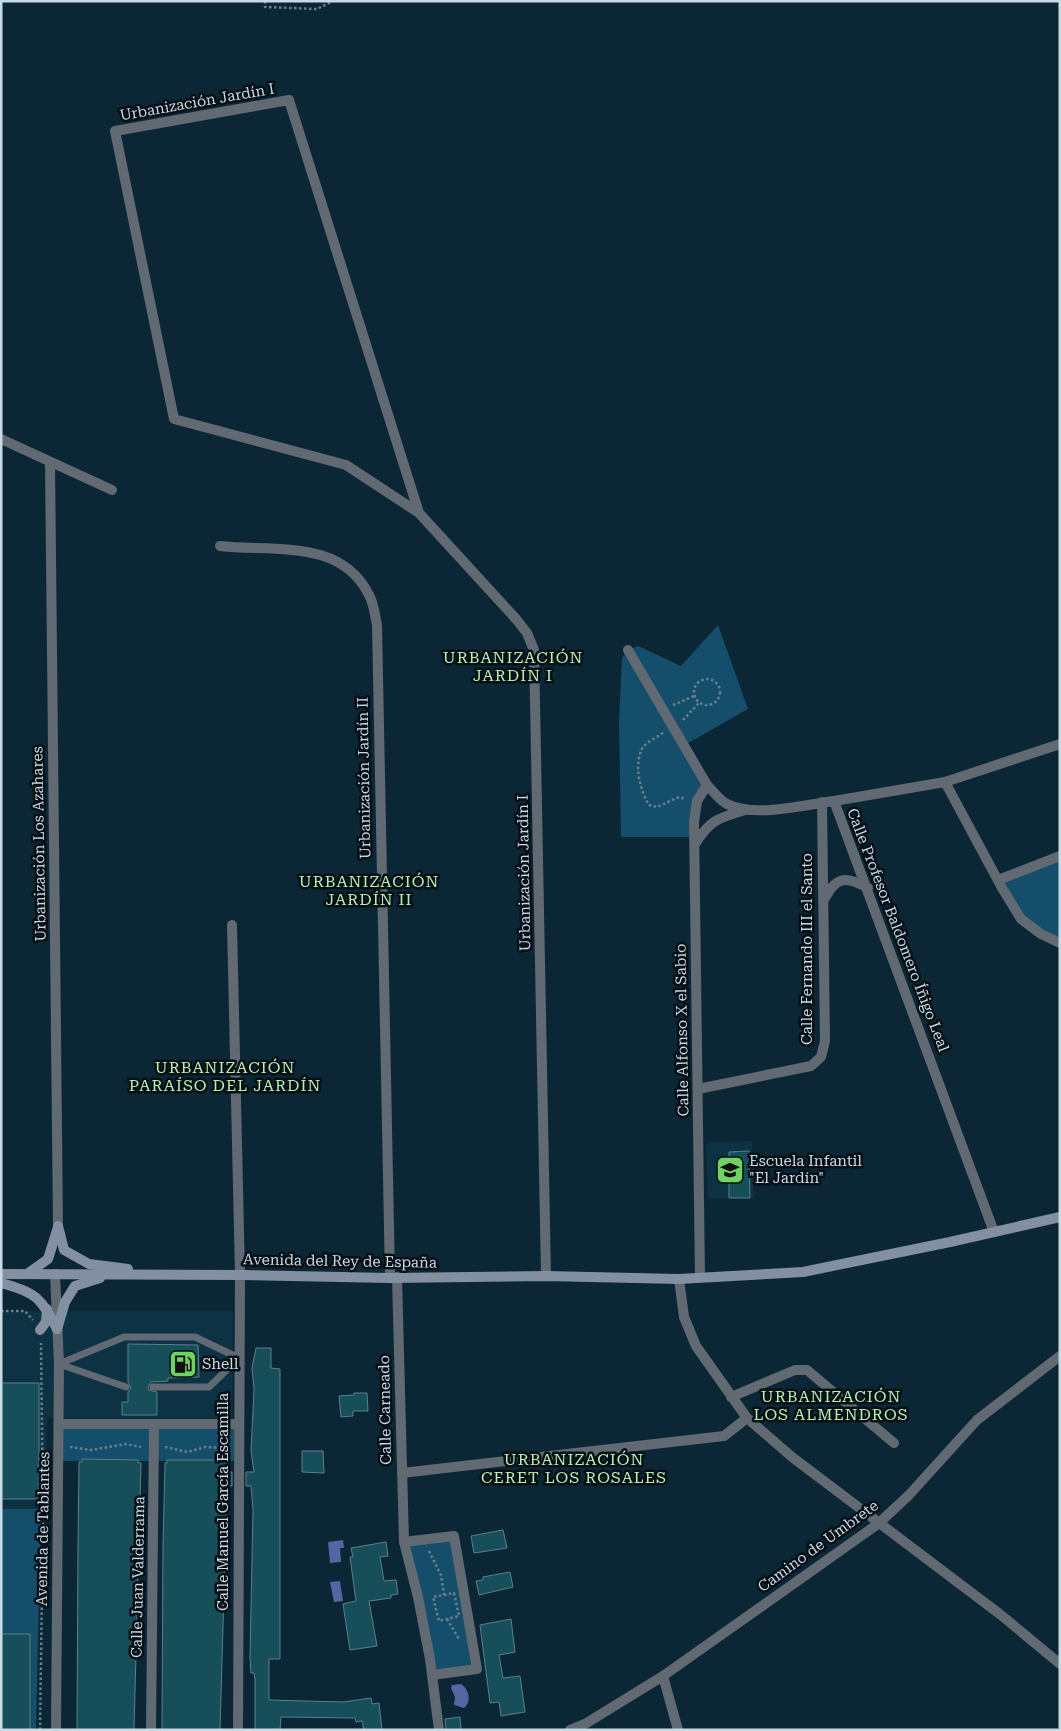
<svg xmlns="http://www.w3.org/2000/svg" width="1061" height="1731" font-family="'Roboto Serif',serif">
<rect width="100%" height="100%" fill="#0b2736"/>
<g fill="#0d3244">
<polygon points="752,1141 754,1198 708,1199 706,1143"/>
<polygon points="1,1311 233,1311 232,1418 47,1418 45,1509 1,1509"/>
</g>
<g fill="#144e6a">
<polygon points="718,625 748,709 683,746 707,785 697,801 695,837 621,837 619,722 622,658 628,650 638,646 681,666"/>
<polygon points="1060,856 1060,943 1021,919 998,880"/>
<polygon points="59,1424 238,1424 238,1461 58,1461"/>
<polygon points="1,1509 41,1509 36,1730 1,1730"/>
<polygon points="454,1536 477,1669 432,1675 404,1542"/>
</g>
<g fill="#5465a2">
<polygon points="343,1540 344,1548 340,1548 341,1562 330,1563 328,1542"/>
<polygon points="340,1581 343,1601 334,1602 330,1582"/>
<path d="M461 1684C469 1689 472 1702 464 1708L454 1705 455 1697 451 1688 452 1685Z"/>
</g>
<g fill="#164e5a" stroke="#5c8089">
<polygon points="749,1151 750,1198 729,1198 729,1152"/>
<polygon points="128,1344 198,1345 199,1377 168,1378 168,1381 151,1382 148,1387 149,1390 157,1392 157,1415 122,1415 122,1402 128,1402 128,1392 131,1388 128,1382"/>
<polygon points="256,1348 271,1348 271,1368 280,1369 280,1659 269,1659 269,1700 343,1702 371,1698 372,1704 379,1703 382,1730 364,1730 362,1721 356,1722 355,1718 281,1717 280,1730 255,1730 255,1679 254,1673 251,1673 250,1658 253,1509 251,1486 246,1486 246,1472 254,1472 251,1451 254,1389 252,1368"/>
<rect x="1" y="1383" width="38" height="116"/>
<polygon points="354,1393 367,1393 368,1411 353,1411 353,1416 341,1417 339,1396 354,1395"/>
<polygon points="302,1451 323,1451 324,1473 302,1472"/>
<polygon points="82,1459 138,1460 138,1463 141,1463 134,1730 77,1730 78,1545 79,1462 82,1462"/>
<polygon points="167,1460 225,1460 225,1463 228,1463 228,1472 232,1472 232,1486 227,1486 220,1730 162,1730 163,1545 165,1463 167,1463"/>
<polygon points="503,1530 507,1548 474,1553 471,1536"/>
<polygon points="386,1542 388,1556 380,1557 384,1581 396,1580 398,1594 391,1595 391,1598 369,1601 377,1646 350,1650 343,1604 356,1601 350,1557 353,1557 351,1548"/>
<polygon points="510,1572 513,1587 479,1595 476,1581 483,1580 483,1577"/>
<polygon points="511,1619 515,1652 499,1655 503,1678 520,1676 525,1712 501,1716 499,1702 490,1703 480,1625"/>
<rect x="1" y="1634" width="29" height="96"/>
<polygon points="460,1717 461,1730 446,1730 445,1719"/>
</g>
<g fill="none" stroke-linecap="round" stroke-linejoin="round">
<g stroke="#69808c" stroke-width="2.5" stroke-dasharray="2.5 2.5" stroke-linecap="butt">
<polyline points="265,1 265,7 317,9 333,1"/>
<circle cx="707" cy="692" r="13"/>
<polyline points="673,705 694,696"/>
<polyline points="683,720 699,703"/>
<path d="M663 733C657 737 647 742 643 747 633 764 640 790 649 805L657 807 679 797 685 799"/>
<polyline points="1,1311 25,1311 33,1320"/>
<polyline points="70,1447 91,1450 126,1444 141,1447"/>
<polyline points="165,1447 188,1452 205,1447 228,1448"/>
<polyline points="429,1551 441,1575 444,1595"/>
<polygon points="454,1593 459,1616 439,1621 433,1597"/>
<polyline points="447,1619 459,1639"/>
<polyline points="40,1730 43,1517 41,1343"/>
</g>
<g stroke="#616973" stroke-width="7">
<polyline points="59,1364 124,1337 195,1337 239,1358 209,1387 153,1387"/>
<polyline points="59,1364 126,1387"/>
</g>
<g stroke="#616973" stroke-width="10">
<polyline points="1,439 112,490"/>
<polyline points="50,462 58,1226"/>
<polyline points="419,513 289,100 115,131 174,419 346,465 419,513 516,619 527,633 534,650 546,1276"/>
<path d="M220 546C273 552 341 538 369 595 374 604 375 616 377 625L390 1278"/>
<path d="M628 650 707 785C713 791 719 800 727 804 755 818 803 805 834 801L994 1232"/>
<polyline points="945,782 1002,888 1021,919 1041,934 1060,943"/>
<polyline points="834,801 945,782 1060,744"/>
<path d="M695 844C710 820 718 818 745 810"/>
<polyline points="998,880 1060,856"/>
<path d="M825 898C837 875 847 877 868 888"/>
<polyline points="232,925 240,1275 238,1730"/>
<polyline points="698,1089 811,1066 821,1057 825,1041 822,802"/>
<polyline points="55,1274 59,1364 56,1730"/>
<polyline points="397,1277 404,1542 418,1597 430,1659 439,1730"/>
<polyline points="700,1277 694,822 697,801 707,785"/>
<polyline points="679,1279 684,1317 696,1346 747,1418 792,1457 1001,1615 1060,1664"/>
<polyline points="731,1397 795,1370 807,1370 894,1443"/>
<polyline points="59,1424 238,1424"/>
<polyline points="402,1473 724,1436 747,1418"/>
<polyline points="404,1542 454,1536 477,1669 432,1675"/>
<polyline points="663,1676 678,1730"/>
<polyline points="151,1730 154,1425"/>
<polyline points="570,1730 585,1724 663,1676 878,1524 909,1495 977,1420 1060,1356"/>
</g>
<g stroke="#8390a1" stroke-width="10">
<polyline points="58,1226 64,1250 89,1264 128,1269"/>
<polyline points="1,1274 240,1275 390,1278 546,1276 679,1279 803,1272 950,1242 1060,1217"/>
<polyline points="27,1274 48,1259 58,1227"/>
<path d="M1 1283C36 1292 41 1298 57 1329"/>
<polyline points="57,1329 65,1302 75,1286 100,1278"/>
<polyline points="40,1330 46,1322 47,1309"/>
</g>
</g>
<defs>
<g id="school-square" transform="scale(1.4375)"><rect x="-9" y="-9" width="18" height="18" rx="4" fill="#6ed360" stroke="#050f15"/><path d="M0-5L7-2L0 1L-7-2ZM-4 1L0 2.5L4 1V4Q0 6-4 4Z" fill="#111"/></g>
<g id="fuel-square" transform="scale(1.4375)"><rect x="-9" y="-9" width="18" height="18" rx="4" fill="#6ed360" stroke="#050f15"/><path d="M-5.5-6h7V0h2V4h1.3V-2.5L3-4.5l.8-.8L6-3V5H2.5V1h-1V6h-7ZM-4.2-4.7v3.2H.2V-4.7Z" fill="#111"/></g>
</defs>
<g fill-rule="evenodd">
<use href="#school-square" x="730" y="1170"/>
<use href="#fuel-square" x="183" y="1364"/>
</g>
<g text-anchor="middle" stroke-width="5" stroke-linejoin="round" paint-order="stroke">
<g font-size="15" fill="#cadae4" stroke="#050f15">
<text transform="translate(197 102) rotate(-10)" y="5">Urbanización Jardín I</text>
<text transform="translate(364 778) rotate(-91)" y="5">Urbanización Jardín II</text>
<text transform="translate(39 844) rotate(-91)" y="5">Urbanización Los Azahares</text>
<text transform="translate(524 873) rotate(-91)" y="5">Urbanización Jardín I</text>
<text transform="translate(898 930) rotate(69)" y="5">Calle Profesor Baldomero Íñigo Leal</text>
<text transform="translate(807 949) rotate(-90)" y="5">Calle Fernando III el Santo</text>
<text transform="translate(682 1030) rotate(-91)" y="5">Calle Alfonso X el Sabio</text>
<text transform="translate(340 1261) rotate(1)" y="5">Avenida del Rey de España</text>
<text transform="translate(385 1410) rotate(-91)" y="5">Calle Carneado</text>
<text transform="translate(223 1502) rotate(-90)" y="5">Calle Manuel García Escamilla</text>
<text transform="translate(43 1529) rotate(-89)" y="5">Avenida de Tablantes</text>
<text transform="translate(818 1546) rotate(-36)" y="5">Camino de Umbrete</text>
<text transform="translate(138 1577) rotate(-89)" y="5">Calle Juan Valderrama</text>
</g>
<g font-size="15" fill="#cadae4" stroke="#050f15" text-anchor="start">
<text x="749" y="1166">Escuela Infantil<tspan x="749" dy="17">"El Jardín"</tspan></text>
<text x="202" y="1369">Shell</text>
</g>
<g font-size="16" letter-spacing="1" fill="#b9efb1" stroke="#050f15">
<text x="513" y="663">URBANIZACIÓN<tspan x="513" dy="18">JARDÍN I</tspan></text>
<text x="369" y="887">URBANIZACIÓN<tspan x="369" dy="18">JARDÍN II</tspan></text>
<text x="225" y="1073">URBANIZACIÓN<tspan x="225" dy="18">PARAÍSO DEL JARDÍN</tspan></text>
<text x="831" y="1402">URBANIZACIÓN<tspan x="831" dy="18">LOS ALMENDROS</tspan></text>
<text x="574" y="1465">URBANIZACIÓN<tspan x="574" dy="18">CERET LOS ROSALES</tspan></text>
</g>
</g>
<rect width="1061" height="1731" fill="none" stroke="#cadae4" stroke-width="5"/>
</svg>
